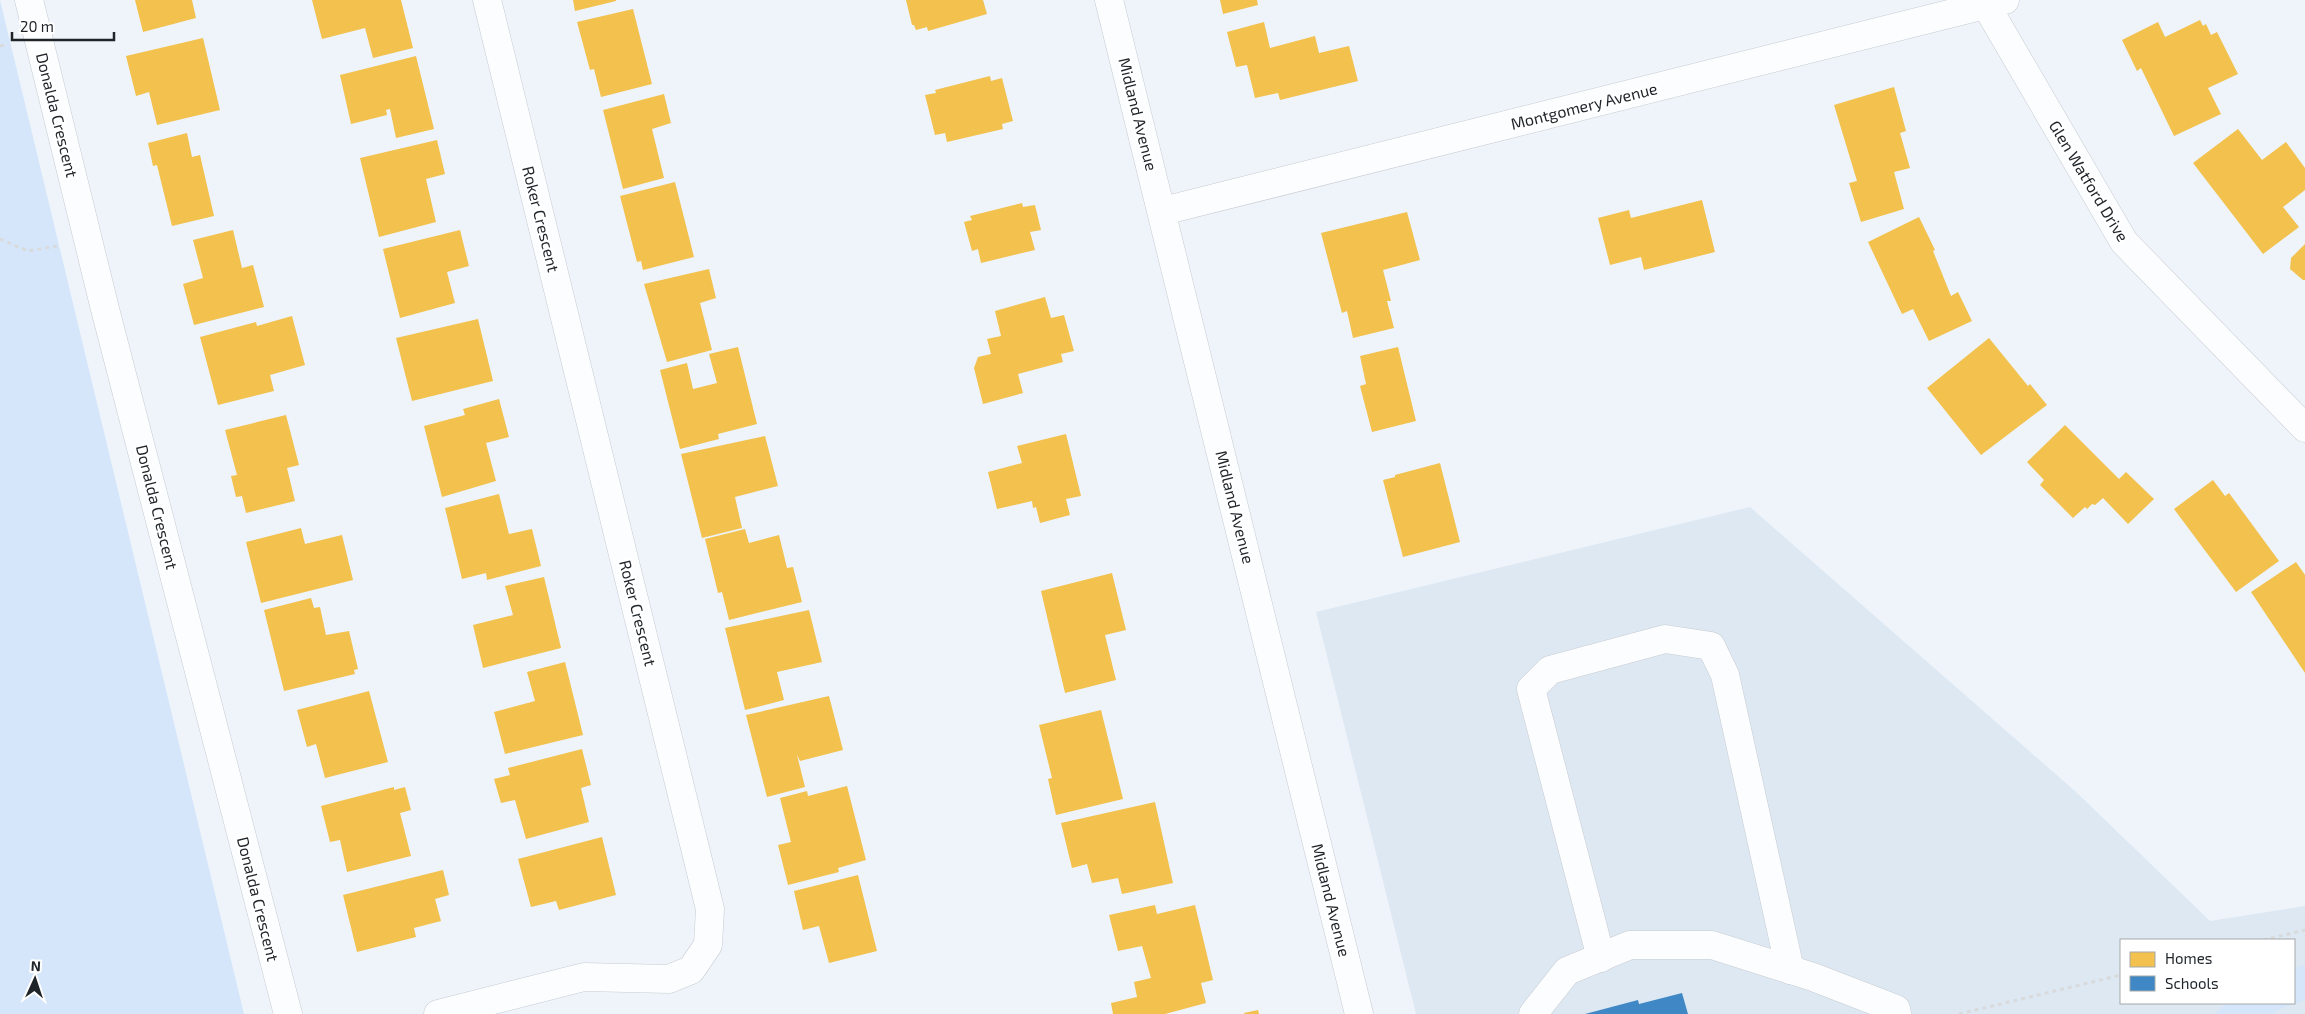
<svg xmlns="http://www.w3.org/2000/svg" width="2305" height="1014" font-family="'Exo 2',sans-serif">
<rect width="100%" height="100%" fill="#eef4fa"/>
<path fill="#dde8f3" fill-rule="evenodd" d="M1750 507 2075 791 2210 921 2305 906V1014H1416L1316 612ZM2121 940H2294V1003H2121Z"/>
<g fill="#d5e6fa">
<polygon points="0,0 244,1014 0,1014"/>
<polygon points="2305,965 2305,1000 2282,1008 2273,1014 2215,1014 2227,1003 2294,1003 2294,968"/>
</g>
<g fill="#f2c14e">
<polygon points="135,0 192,0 196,18 143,32"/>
<polygon points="312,0 401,0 413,48 373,58 365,28 322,39"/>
<polygon points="573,0 616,0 616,1 575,11"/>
<polygon points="906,0 983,0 987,14 928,31 927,27 916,30 914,25 912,25"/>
<polygon points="1220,0 1257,0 1258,5 1223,14"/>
<polygon points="633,9 652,84 601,97 594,69 590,70 577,22"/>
<polygon points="2200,20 2203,26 2206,24 2211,35 2217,32 2238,74 2208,88 2221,114 2174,136 2141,68 2137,71 2122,40 2158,22 2165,37"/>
<polygon points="1264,22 1270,48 1315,36 1319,53 1349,46 1358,81 1280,100 1278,93 1255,98 1247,65 1236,67 1227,32"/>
<polygon points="203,38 220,110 157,125 149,92 136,96 126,56"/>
<polygon points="416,56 434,129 396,138 390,109 386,110 387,115 351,124 340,75"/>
<polygon points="990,76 991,81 1002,78 1013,121 1002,124 1003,129 947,142 945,133 935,135 925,95 936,93 935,90"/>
<polygon points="1894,87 1906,131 1900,133 1910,168 1894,172 1904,209 1861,222 1849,183 1857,181 1834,105"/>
<polygon points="664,94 671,123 652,129 664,178 623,189 603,110"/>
<polygon points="2238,129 2262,160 2286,142 2305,168 2305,190 2283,207 2299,227 2263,254 2193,163"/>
<polygon points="187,133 192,157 200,155 214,216 172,226 157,165 153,166 148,143"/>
<polygon points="437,140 445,174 426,179 436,222 379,237 360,158"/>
<polygon points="675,182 694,257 643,270 641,261 637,262 620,196"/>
<polygon points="1702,200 1715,252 1644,270 1641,257 1610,265 1598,218 1629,210 1631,218"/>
<polygon points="1022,203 1023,207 1035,205 1041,230 1030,232 1035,250 981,263 978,249 972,251 964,222 972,220 970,216"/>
<polygon points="1407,212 1420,260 1383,270 1391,301 1387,301 1394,328 1353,338 1347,311 1342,313 1321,233"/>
<polygon points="1919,217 1935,250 1933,251 1951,296 1958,292 1972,321 1929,341 1913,309 1902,314 1868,242"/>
<polygon points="233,230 242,268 253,265 264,307 194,325 183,284 203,278 193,240"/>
<polygon points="460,230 469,266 447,272 455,303 400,318 383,249"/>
<polygon points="2305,244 2305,280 2303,280 2290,269 2291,258"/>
<polygon points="709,269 716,298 700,303 712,350 667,362 644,284"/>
<polygon points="1045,297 1051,318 1064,315 1074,351 1061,354 1063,362 1018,374 1023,393 983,404 974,368 978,357 991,354 987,339 1001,336 995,311"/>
<polygon points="292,316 305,365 270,375 274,391 218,405 200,337 256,322 257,326"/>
<polygon points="478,319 493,381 412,401 396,338"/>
<polygon points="1989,338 2028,386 2030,384 2047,405 1981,455 1927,388"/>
<polygon points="738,347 757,424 718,434 719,439 680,449 660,370 687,363 693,389 717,383 709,354"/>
<polygon points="1398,347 1416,421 1372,432 1360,386 1366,384 1360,356"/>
<polygon points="499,399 509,437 486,443 496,481 442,497 424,426 465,415 463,409"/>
<polygon points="286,415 299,465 287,468 295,501 246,513 242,496 236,497 231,476 237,475 225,430"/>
<polygon points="2065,425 2119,479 2126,472 2154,499 2128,524 2103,498 2095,505 2092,504 2087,509 2085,507 2073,518 2040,485 2044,480 2027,462"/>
<polygon points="1066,434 1081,496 1066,499 1070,515 1040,523 1036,507 1033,508 1032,501 997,509 988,472 1022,463 1017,446"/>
<polygon points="765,436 778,486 735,497 742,528 702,538 681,454"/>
<polygon points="1440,463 1460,542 1403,557 1383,480 1395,477 1395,475"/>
<polygon points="2213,480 2225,496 2229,493 2279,561 2236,592 2174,509"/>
<polygon points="499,494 509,534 532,529 541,566 487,580 486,573 462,579 445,508"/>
<polygon points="301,528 305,544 342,535 353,580 261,603 246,542"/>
<polygon points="745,529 749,543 779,535 787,568 793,567 802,602 729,620 722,592 718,593 705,539"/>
<polygon points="2296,562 2305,575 2305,673 2251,592"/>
<polygon points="1112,573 1126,630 1105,635 1116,680 1065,693 1041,591"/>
<polygon points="544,577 561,648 483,668 473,625 513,615 505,586"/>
<polygon points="311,598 314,608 320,607 326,635 349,631 358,669 354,670 355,674 284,691 264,610"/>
<polygon points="809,610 822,662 777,672 784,700 745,710 725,628"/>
<polygon points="565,662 583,735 505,754 494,712 535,701 527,672"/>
<polygon points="369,691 388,762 325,778 316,744 307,747 297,710"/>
<polygon points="829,696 843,750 800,761 797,755 805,787 767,797 746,715"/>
<polygon points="1101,710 1123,799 1056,815 1048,779 1052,778 1039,725"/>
<polygon points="582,749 591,785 581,788 589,822 526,839 515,800 501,803 494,779 510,775 508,768"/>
<polygon points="847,786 866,860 838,868 839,872 788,885 778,845 791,842 780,798 807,791 808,796"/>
<polygon points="394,787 394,790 405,787 411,810 400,813 411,856 347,872 340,840 330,842 321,806"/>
<polygon points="1155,802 1173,883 1122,894 1118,878 1092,883 1087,864 1072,868 1061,823"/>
<polygon points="602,837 616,895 559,910 556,901 531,907 518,859"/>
<polygon points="443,870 449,895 435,899 441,921 414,928 416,937 357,952 343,895"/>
<polygon points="858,875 877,951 829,963 819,926 803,930 794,891"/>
<polygon points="1155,905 1157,914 1195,905 1213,980 1201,983 1206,1003 1165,1014 1113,1014 1111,1003 1137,997 1134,982 1151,978 1142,946 1118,951 1109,915"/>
<polygon points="1258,1010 1259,1014 1244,1014 1244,1013"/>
</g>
<polygon fill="#3f88c5" points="1682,993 1688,1014 1585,1014 1638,1000 1639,1004"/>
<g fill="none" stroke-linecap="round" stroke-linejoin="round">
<g stroke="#c8ccd2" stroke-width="29">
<g id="minor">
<polyline points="29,0 105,309 288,1014"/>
<polyline points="1983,0 2124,242 2305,428"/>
<polyline points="1163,211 2005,0"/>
<polyline points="1601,958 1531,689 1550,670 1665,639 1711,646 1725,675 1790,970"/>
<polyline points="438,1014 584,977 669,979 691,970 708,945 710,909 487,0"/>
<polyline points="1533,1014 1567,971 1630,945 1712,945 1813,977 1896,1009 1897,1014"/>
</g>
</g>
<g stroke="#c8ccd2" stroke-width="29">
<polyline id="major" points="1109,0 1359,1014"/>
</g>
<g stroke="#d8dadc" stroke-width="3" stroke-dasharray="4 4" stroke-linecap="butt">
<polyline points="0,46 8,44"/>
<polyline points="0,239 28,251 57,246"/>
<polyline points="2263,940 2305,930"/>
<polyline points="1959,1014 2121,975"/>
</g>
<use href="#minor" stroke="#fcfdfe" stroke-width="28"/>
<use href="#major" stroke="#fcfdfe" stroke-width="28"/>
</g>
<g text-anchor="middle" stroke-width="5" stroke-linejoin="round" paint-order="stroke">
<g font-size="16" fill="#1f2429" stroke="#fff">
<text transform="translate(1584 106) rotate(-14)" y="6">Montgomery Avenue</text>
<text transform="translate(1138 114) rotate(76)" y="6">Midland Avenue</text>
<text transform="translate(57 115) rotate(76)" y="6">Donalda Crescent</text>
<text transform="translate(2089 181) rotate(59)" y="6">Glen Watford Drive</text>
<text transform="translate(541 219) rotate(76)" y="6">Roker Crescent</text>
<text transform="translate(157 507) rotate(76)" y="6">Donalda Crescent</text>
<text transform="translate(1235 507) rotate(76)" y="6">Midland Avenue</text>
<text transform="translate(638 613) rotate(76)" y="6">Roker Crescent</text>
<text transform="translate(258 899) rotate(76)" y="6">Donalda Crescent</text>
<text transform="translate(1331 900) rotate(76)" y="6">Midland Avenue</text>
</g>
</g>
<rect x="2120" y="939" width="175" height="65" fill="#ffffff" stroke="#a5a7a9"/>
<rect x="2130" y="952" width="25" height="15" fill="#f2c14e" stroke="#a5a7a9"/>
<text x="2165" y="964" font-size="15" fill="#1f2429">Homes</text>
<rect x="2130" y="976" width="25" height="15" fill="#3f88c5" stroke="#a5a7a9"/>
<text x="2165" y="989" font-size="15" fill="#1f2429">Schools</text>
<g transform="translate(35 979) rotate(3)" stroke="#ffffff" stroke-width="4" paint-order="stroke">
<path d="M0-4L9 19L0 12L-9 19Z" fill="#1f2429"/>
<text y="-8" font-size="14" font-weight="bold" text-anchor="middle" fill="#1f2429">N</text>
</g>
<path d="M12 32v8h102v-8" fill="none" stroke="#1f2429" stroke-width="2.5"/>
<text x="20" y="32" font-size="15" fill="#1f2429" stroke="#ffffff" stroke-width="4" paint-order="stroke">20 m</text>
</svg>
